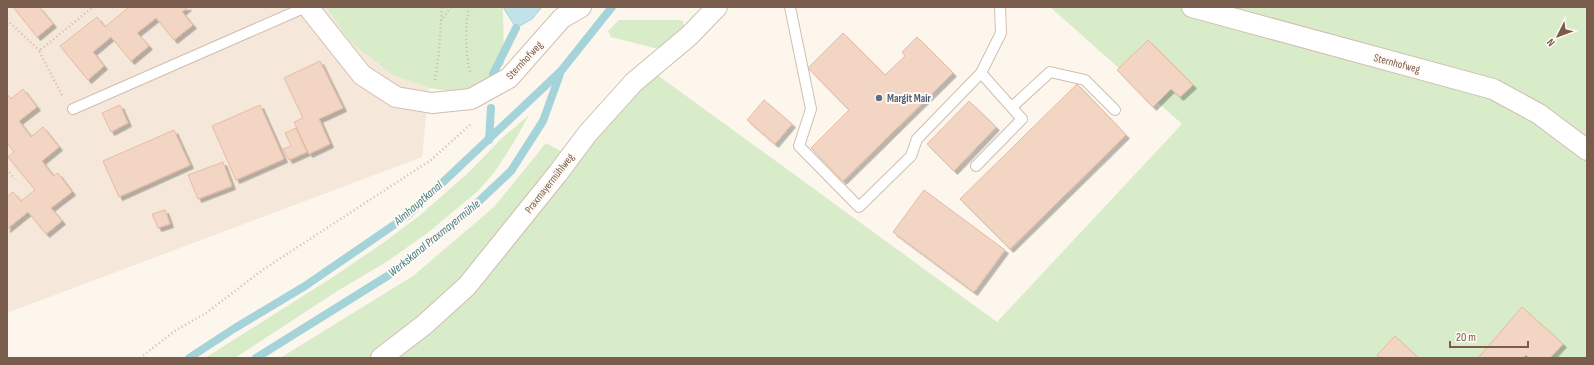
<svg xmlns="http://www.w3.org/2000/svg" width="1594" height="365" font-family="'Sofia Sans Condensed',sans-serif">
<defs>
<filter id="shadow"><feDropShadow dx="3.5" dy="3.5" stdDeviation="0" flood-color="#0004"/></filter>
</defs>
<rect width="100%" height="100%" fill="#fdf6ec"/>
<polygon fill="#f5e8da" points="7,7 326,7 350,42 393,75 429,88 422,157 7,313"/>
<g fill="#d8ecc9">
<polygon points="326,7 503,7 504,64 487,81 466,93 429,88 393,75 350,42"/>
<polygon points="1050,7 1587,7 1587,358 280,358 413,276 494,207 546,143 574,158 656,74 997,322 1182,124"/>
<polygon points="619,20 677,20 683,21 684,27 663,48 654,48 611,37 608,31"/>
<polygon points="529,115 514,142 496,170 478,191 430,231 388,261 339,290 235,358 205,358 336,275 383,243 419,216 469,172 502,138"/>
</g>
<polygon fill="#bfe3e8" stroke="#a5d3da" points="503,7 542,7 532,19 516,28"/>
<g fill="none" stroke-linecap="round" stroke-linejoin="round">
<g stroke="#a5d3da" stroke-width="8">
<polyline points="493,74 516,28"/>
<polyline points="489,140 491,108"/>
<polyline points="189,358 235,328 305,286 407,216 561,71 612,7"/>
<polyline points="256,358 389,275 458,221 511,171 543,121 560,74"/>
</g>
</g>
<g fill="#f3d5c3" stroke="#e6bba3" filter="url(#shadow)">
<polygon points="13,7 39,7 53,24 37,37"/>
<polygon points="129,7 188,7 182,12 193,25 174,40 156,18 137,33 149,46 131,61 111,37 93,52 104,66 88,80 60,46 97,17 105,27"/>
<polygon points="843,33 885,75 905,56 902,52 917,37 953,73 843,181 811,148 849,110 808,68"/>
<polygon points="1148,40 1193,85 1180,97 1171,89 1153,107 1117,70"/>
<polygon points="320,61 343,108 319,119 330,144 309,154 294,122 303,118 284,78"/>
<polygon points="1077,84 1126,135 1010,249 960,199"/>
<polygon points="23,89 37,107 19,121 31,137 43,127 59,147 42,161 53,176 58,173 72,192 51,208 62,221 46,234 28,212 7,229 7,197 13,192 21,201 35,190 8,157 14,152 7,143 7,94 11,99"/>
<polygon points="764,100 792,124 775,144 747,120"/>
<polygon points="969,101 996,127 954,171 927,144"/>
<polygon points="120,105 128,123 111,132 102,113"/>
<polygon points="260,105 284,159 236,180 212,126"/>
<polygon points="296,128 307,152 289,160 283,149 291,146 285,133"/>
<polygon points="174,130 190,165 119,197 103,161"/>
<polygon points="223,162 232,186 198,199 188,175"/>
<polygon points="924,190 1005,250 974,292 893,232"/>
<polygon points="165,210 170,224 158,228 152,214"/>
<polygon points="1522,307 1563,344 1550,358 1530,358 1526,355 1523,358 1478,358"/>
<polygon points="1395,336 1418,358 1380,358 1377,355"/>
</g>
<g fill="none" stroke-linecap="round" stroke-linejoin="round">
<g stroke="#d1beb0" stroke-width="12">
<g id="service">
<polyline points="790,7 811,109 799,146 859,207 911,156 917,139 981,73 1001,33 1000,7"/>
<polyline points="1012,107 1050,72 1085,80 1115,110"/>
<polyline points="73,109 306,7"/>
<polyline points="976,166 1022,119 981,73"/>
</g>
</g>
<g stroke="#d1beb0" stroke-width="22">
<g id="minor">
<polyline points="308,7 362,75 396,97 432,103 471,99 509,78 562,18 581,7"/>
<polyline points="1192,7 1493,89 1539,114 1587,150"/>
<polyline points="381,358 424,325 467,286 558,173 588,133 634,82 689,36 717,7"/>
</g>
</g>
<g stroke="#d9b8a5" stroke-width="2.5" stroke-dasharray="1 3" stroke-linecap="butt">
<path d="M469 7C465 23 465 58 471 74"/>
<polyline points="7,20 40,51"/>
<polyline points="441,21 451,7"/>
<polyline points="435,80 439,51 442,7"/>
<polyline points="62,95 39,51 93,7"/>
<polyline points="7,169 14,179"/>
<polyline points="140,358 176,330 206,313 264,269 431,160 472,123"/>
</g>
<use href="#service" stroke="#fff" stroke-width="10"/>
<use href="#minor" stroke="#fff" stroke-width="20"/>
</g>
<circle fill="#5c6f8a" stroke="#fffaf3" stroke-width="1.5" cx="879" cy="98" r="4"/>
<g text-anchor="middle" stroke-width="4" stroke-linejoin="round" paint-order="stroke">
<g font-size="11" fill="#7a5c4d" stroke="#fffaf3">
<text transform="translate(524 60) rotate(-47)" y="4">Sternhofweg</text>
<text transform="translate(1397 63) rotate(15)" y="4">Sternhofweg</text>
<text transform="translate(549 183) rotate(-52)" y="4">Praxmayermühlweg</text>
</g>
<g font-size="11" font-weight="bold" fill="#4e5e75" stroke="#fffaf3" text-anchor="start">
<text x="887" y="102">Margit Mair</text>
</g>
<g font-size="12" font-style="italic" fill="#437c86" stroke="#fffaf3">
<text transform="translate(418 203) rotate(-41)" y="4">Almhauptkanal</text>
<text transform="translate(434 238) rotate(-39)" y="4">Werkskanal Praxmayermühle</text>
</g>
</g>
<rect width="1594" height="365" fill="none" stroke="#7a5c4d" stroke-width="16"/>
<g transform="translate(1558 36) rotate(228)" stroke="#fffaf3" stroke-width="3" paint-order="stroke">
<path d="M0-3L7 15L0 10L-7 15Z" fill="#7a5c4d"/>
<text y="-6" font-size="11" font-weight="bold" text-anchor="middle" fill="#7a5c4d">N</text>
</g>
<path d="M1450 341v6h78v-6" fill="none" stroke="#7a5c4d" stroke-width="2"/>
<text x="1456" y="341" font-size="12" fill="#7a5c4d" stroke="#fffaf3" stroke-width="3" paint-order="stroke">20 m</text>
</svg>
